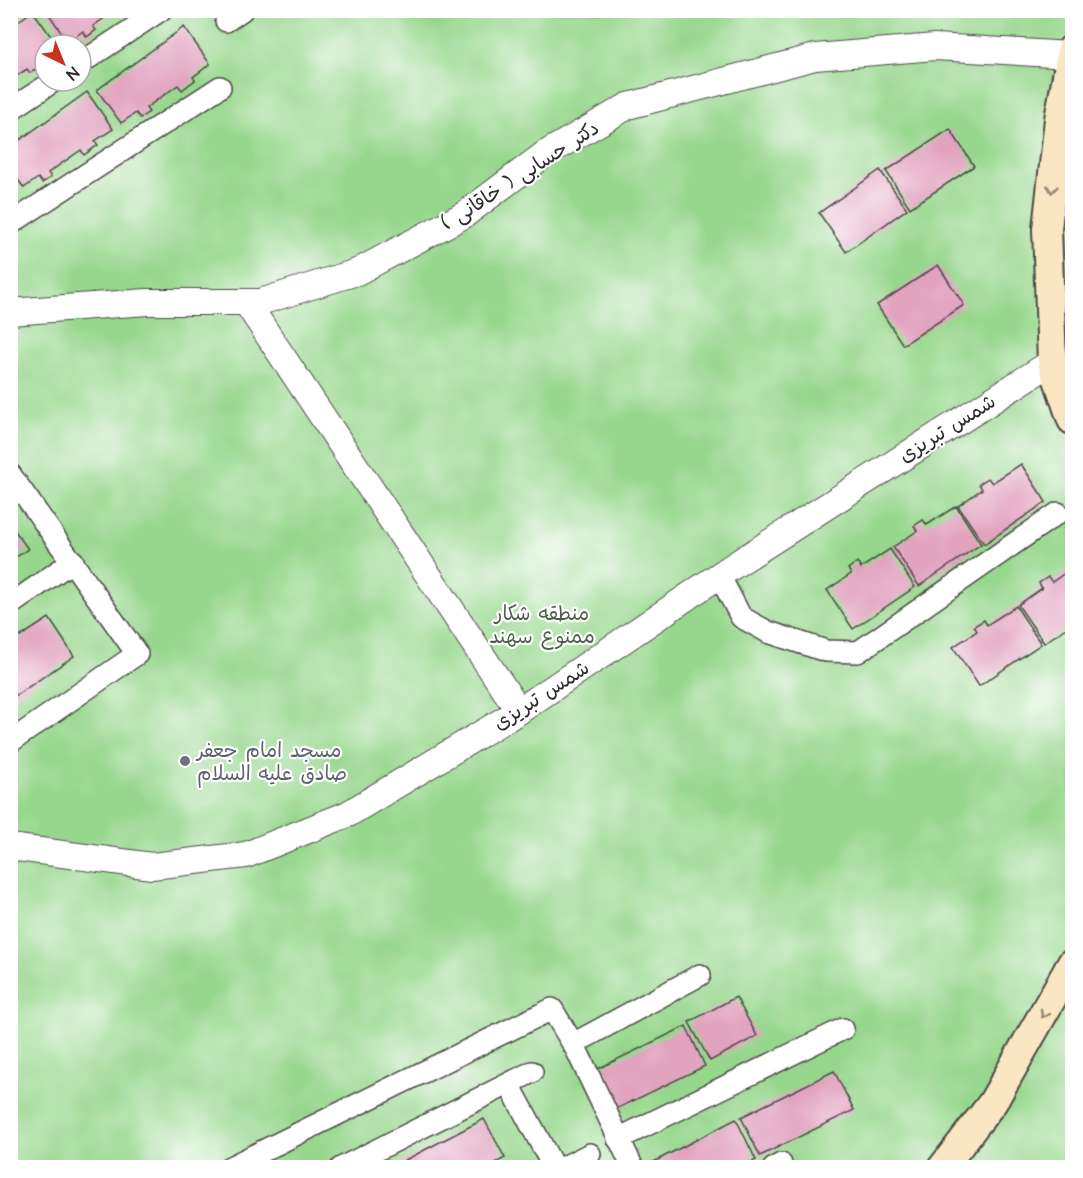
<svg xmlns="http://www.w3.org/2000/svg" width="1083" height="1178" font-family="'Architects Daughter','Playpen Sans Arabic',sans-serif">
<rect width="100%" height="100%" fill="#fff"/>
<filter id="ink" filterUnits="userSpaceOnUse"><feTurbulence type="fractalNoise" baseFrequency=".0167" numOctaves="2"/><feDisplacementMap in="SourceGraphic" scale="12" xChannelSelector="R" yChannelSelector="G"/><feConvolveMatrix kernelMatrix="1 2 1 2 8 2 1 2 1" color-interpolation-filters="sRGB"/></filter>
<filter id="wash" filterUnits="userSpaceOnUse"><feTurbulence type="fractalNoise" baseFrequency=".008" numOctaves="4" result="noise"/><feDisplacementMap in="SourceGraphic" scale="24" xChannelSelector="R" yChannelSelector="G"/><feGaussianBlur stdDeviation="1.35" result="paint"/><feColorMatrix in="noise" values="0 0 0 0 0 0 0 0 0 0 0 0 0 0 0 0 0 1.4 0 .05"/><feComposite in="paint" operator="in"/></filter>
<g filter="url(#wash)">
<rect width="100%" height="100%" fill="#f6edda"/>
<path fill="#97d78d" stroke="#61815c" stroke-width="1.5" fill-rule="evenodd" d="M10 11H1072V1167H11ZM45 45H81V81H45Z"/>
<g id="blocks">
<g fill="#e2a3bf">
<polygon points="46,10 116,10 93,26 96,30 87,37 83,31 68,42"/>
<polygon points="33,11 57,45 45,45 45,57 41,60 43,64 30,73 27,69 10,80 10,27"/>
<polygon points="184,27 210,64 193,77 195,80 182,90 178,85 146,108 149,112 140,118 136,113 121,123 97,90"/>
<polygon points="87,92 113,129 95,141 98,145 84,155 81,150 48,173 51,177 42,183 38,178 24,188 10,169 10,147"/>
<polygon points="950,129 974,166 910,208 886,171"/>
<polygon points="880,170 907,209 846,252 819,213"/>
<polygon points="938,265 964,305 903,345 877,305"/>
<polygon points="1021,464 1046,502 984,544 958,506 982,489 979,484 988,478 992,483"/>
<polygon points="956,506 981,544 919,586 893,547 917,531 914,526 923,520 927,525"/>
<polygon points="10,524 28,549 10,561"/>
<polygon points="890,549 915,587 853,629 827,590 851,574 848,569 857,562 861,568"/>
<polygon points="1072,568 1072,624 1044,643 1018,605 1042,588 1039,583 1048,577 1052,582"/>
<polygon points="1016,606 1041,644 979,686 953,647 977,631 974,626 984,620 987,625"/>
<polygon points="49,618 74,656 12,698 10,635 16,631 20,637"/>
<polygon points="736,997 757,1036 710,1061 689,1022"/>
<polygon points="686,1026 705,1066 610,1112 591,1072"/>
<polygon points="834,1071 854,1110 760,1156 741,1117"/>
<polygon points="484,1119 505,1158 487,1168 390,1168"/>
<polygon points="736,1119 756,1160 741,1168 642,1168"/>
</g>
</g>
</g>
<g filter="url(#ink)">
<use href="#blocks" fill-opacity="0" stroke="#494845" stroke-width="1.5"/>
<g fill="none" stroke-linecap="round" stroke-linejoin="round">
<g stroke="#494845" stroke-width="24">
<g id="minor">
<polyline points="226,21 242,10"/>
<polyline points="81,63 161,10"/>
<polyline points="10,110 54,81"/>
<polyline points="10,224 220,87"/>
<polyline points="10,474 137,654 10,742"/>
<polyline points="719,575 741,617 768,632 826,651 858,652 1058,513"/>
<polyline points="10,605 73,561"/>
<polyline points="573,1044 700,975"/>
<polyline points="509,1084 554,1168"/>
<polyline points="618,1139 843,1029"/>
<polyline points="228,1168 552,1009 576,1049 633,1168"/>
<polyline points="341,1168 532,1072"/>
<polyline points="562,1168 590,1154"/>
<polyline points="774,1168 781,1164"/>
</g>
</g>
<g stroke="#494845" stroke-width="28">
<g id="tertiary">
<polyline points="246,302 519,711"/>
<polyline points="10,312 147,302 260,302 357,272 464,215 545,154 628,106 815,57 935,47 1070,55"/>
<polyline points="10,847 152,866 246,855 348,814 519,711 730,568 1052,362"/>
</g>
</g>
<g stroke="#494845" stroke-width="32">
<g id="secondary">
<polyline points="1072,49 1059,119 1047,229 1052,362 1072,420"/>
<polyline points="942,1168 993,1102 1072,963"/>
</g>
</g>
<use href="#minor" stroke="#fff" stroke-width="21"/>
<use href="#tertiary" stroke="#fff" stroke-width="26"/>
<use href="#secondary" stroke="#fbe6c4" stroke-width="28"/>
</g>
<defs><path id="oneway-chevron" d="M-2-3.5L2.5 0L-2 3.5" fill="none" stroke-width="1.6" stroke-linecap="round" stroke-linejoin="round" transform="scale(1.5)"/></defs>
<g stroke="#938878">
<use href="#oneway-chevron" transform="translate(1052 189) rotate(96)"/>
<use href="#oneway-chevron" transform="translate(1044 1014) rotate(120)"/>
</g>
</g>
<circle fill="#6b7280" stroke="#fff" stroke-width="2" cx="185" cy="761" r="6"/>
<g text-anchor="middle" stroke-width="4.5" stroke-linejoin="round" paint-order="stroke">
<g font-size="20" fill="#2b2b2b" stroke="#fff">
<text transform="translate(520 175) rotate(-33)" y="7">دکتر حسابی ( خاقانی )</text>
<text transform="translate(947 428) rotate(-32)" y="7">شمس تبریزی</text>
<text transform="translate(541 695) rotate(-33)" y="7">شمس تبریزی</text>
</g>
<g font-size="20" fill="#4b5f48" stroke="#fff">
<text x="542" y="620">منطقه شکار<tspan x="542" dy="23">ممنوع سهند</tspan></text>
</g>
<g font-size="20" fill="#5b616d" stroke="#fff" text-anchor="start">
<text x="197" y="757">مسجد امام جعفر<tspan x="197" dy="23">صادق علیه السلام</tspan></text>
</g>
</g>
<rect width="1083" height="1178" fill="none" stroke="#fff" stroke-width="36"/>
<g transform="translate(63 63) rotate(137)"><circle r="28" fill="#ffffff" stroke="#aaaaaa" stroke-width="1.5"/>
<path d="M0-4.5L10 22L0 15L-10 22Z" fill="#c8321e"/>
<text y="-9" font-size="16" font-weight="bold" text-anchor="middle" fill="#2b2b2b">N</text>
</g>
</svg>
